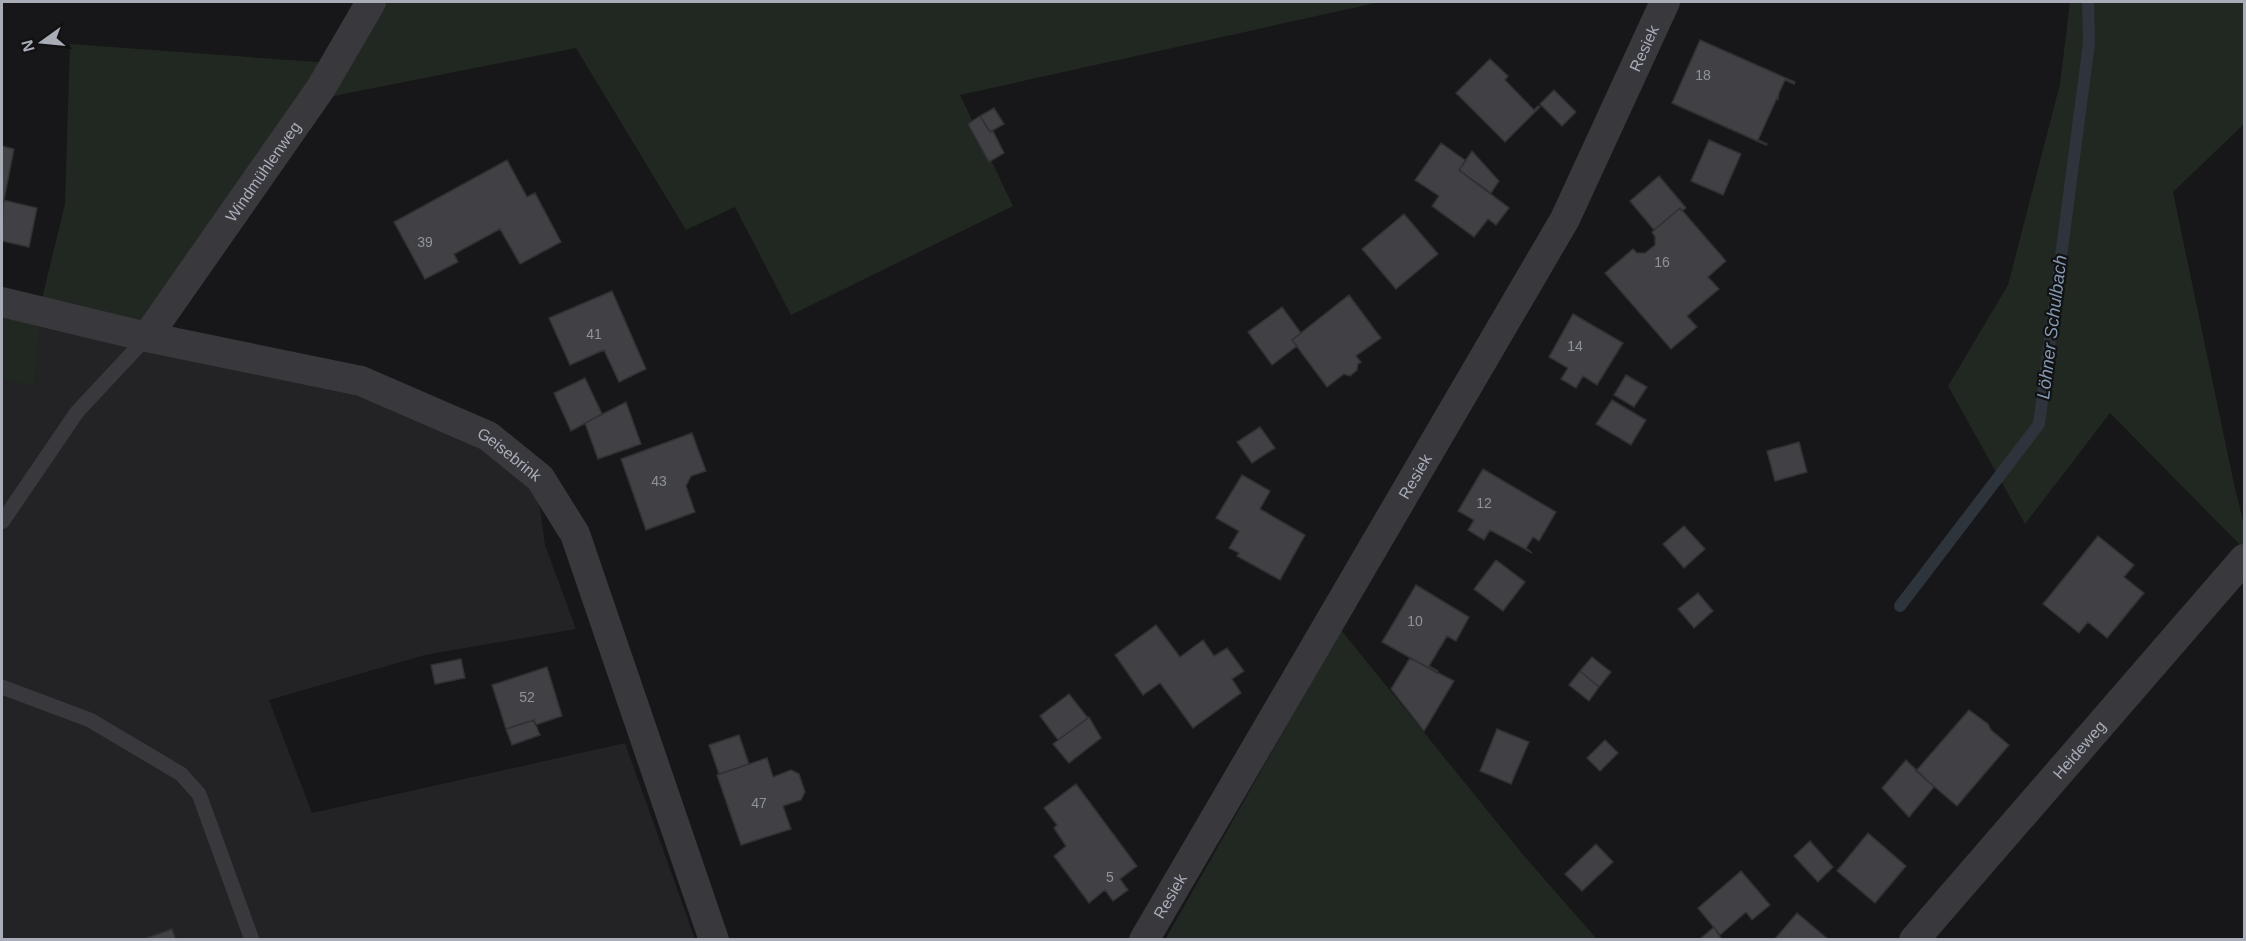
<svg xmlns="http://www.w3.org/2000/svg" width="2246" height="941" viewBox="0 0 2246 941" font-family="Helvetica,sans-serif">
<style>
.built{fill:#232225}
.green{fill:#212822}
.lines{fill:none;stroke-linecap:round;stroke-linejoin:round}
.stream{stroke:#2d343c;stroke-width:12}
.building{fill:#414145;stroke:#313134;stroke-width:1.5}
.lane{stroke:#38383d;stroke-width:15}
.street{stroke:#38383d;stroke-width:30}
.labels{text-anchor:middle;stroke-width:4.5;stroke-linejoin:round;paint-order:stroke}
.number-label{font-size:14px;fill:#8f929b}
.street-label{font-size:16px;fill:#a9adb8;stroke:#121113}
.water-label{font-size:18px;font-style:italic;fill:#8299b1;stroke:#121113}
</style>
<rect width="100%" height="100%" fill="#171618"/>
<path class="built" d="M39 312 356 390 485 441 537 486 545 545 576 629 425 655 269 700 312 813 625 743 695 939H2V380L35 385Z"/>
<path class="green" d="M380 2H1380L960 95 1013 206 791 315 735 207 686 230 576 48 298 103 156 335 40 312 35 386 2 380V304L39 311 65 204 70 44 345 64Z
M2070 2H2244V124L2173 192 2235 489 2244 525V549L2110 413 2025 524 1948 386 2008 285 2060 84Z
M1341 630 1525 857 1597 939 1165 940Z"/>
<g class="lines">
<path class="stream" d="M1900 606 2039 424 2089 43 2088 2"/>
</g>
<path class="building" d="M1700 40 1795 82 1794 84 1785 80 1779 93 1778 99 1777 98 1758 140 1767 144 1766 145 1672 103Z
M1490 59 1508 76 1505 80 1534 110 1538 106 1540 107 1505 142 1456 93Z
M1554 90 1576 112 1562 126 1540 104Z
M994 108 1004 124 990 132 980 116Z
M980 116 990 132 993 131 1004 153 989 162 968 124Z
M1709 140 1741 154 1723 195 1691 181Z
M1441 143 1466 161 1459 170 1509 208 1496 225 1488 219 1474 237 1432 206 1439 196 1415 180Z
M2 146 14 149 2 210Z
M1472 151 1499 181 1491 193 1459 170Z
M507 160 527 197 535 193 561 242 520 264 500 229 454 254 458 262 425 279 394 222Z
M1659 176 1686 208 1682 211 1680 208 1654 230 1630 201Z
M3 200 37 208 29 247 2 241Z
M1680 208 1726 261 1708 277 1719 289 1687 316 1697 327 1671 349 1605 273 1633 249 1637 253H1645L1655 245V237L1652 232Z
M1404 214 1438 254 1396 289 1362 249Z
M612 291 646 369 619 382 604 350 570 365 549 318Z
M1349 295 1381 338 1356 356 1361 362 1358 364 1357 370 1350 376 1344 374 1327 387 1292 340Z
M1282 307 1301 333 1292 340 1297 346 1272 365 1248 332Z
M1573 314 1623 343 1597 385 1583 376 1576 388 1561 379 1568 368 1549 357Z
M1626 375 1647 387 1634 407 1614 395Z
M585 378 602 414 571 431 554 393Z
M1612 400 1646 420 1631 445 1596 424Z
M626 402 641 444 598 459 585 423Z
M1260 427 1275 448 1252 463 1237 442Z
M692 433 706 471 691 476 686 486 695 512 646 530 621 459Z
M1799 442 1807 472 1775 481 1767 451Z
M1483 469 1556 512 1539 541 1533 537 1526 548 1532 553 1490 530 1484 540 1468 530 1474 520 1458 511Z
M1242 475 1270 491 1260 509 1305 535 1280 580 1237 556 1239 553 1229 548 1239 531 1216 518Z
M1684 526 1705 549 1684 568 1663 544Z
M2098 536 2134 565 2124 577 2144 593 2107 638 2088 622 2079 633 2043 604Z
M1496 560 1525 582 1503 611 1474 589Z
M1416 585 1469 617 1456 641 1447 636 1429 666 1438 671 1437 673 1382 642Z
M1698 593 1713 611 1694 628 1678 609Z
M1156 625 1180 657 1203 640 1214 656 1227 648 1244 671 1232 679 1241 693 1193 728 1160 683 1143 695 1115 655Z
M1592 657 1611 672 1599 687 1580 671Z
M1410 658 1454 681 1424 731 1391 689Z
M461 659 465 678 435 684 431 665Z
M547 667 562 716 535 725 534 720 506 729 492 685Z
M1580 671 1599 687 1589 701 1569 685Z
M1069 694 1088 718 1058 740 1040 716Z
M1969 710 1988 724 1991 730 2009 745 1957 806 1916 771Z
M1089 717 1101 738 1069 763 1053 744Z
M534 720 540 735 512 745 506 729Z
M1497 729 1529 742 1511 784 1480 771Z
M739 735 749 764 719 774 709 745Z
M1605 740 1618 753 1600 771 1587 758Z
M767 758 773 777 791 770 799 774 805 792 801 800 783 806 791 829 741 845 717 775Z
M1906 760 1934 787 1909 817 1882 788Z
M1076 784 1137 866 1120 879 1128 890 1113 901 1105 890 1089 903 1054 856 1066 846 1054 828 1057 825 1044 808Z
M1868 833 1906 866 1875 903 1837 871Z
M1810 841 1833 867 1818 882 1794 856Z
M1596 844 1613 862 1582 891 1565 874Z
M1741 871 1770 905 1752 920 1746 912 1720 935 1698 908Z
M1797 913 1829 940H1774Z
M1714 927 1722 940H1699Z
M172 929 176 940H141Z"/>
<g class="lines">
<path class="lane" d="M2 522 77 412 147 337
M2 687 90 720 181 774 199 794 252 940"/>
<g class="street">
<path id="s1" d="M2 302 147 337 361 381 488 436 540 478 575 534 714 940"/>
<path id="s2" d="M147 337 321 88 371 2"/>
<path id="s3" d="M1144 940 1565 219 1665 2"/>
<path id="s4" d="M1914 940 2244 559"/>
</g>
</g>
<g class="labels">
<g class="number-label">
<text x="1703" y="80">18</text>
<text x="425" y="247">39</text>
<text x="1662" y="267">16</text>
<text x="594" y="339">41</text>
<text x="1575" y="351">14</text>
<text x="659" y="486">43</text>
<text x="1484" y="508">12</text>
<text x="1415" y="626">10</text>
<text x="527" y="702">52</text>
<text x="759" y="808">47</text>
<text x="1110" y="882">5</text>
</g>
<g class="street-label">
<text dy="6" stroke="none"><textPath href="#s3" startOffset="1023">Resiek</textPath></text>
<text dy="6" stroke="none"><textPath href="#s2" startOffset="202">Windmühlenweg</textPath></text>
<text dy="6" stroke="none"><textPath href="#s1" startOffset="534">Geisebrink</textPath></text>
<text dy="6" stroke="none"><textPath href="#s3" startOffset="537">Resiek</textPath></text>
<text dy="6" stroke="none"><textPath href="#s4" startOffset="252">Heideweg</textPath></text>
<text dy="6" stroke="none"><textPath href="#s3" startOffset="51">Resiek</textPath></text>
</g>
<g class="water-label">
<text transform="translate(2052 327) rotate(-83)" y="6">Löhner Schulbach</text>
</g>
</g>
<rect width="2246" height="941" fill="none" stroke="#a9adb8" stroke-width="6"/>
<g transform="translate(42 42) rotate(255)" stroke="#121113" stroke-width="4.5" paint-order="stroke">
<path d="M0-4.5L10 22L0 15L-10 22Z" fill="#a9adb8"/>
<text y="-9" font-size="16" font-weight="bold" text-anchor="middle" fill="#a9adb8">N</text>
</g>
</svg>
